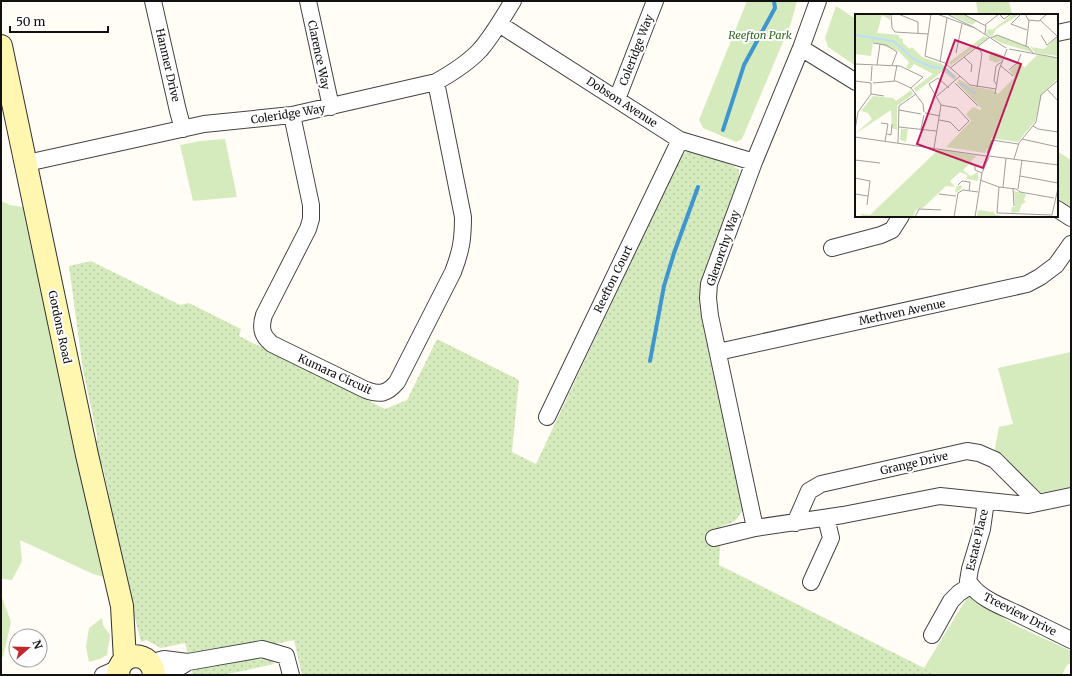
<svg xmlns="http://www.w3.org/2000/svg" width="1072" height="676" viewBox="0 0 1072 676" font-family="Merriweather,serif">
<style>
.grass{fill:url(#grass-dots)}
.park{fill:#d5ebbd}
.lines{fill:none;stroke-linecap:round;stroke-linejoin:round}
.stream{stroke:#3f96cf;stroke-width:4}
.street-casing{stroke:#444;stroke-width:18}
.secondary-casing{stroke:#333;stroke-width:24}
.street{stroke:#fff;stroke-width:16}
.secondary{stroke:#fff6b0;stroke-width:22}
.labels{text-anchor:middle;stroke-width:4;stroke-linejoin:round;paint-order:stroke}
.park-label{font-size:11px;font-style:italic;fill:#2f6b1f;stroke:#fff}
.street-label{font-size:11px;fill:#111;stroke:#fff}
.inset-river{fill:none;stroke:#b9e0f7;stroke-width:2}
.inset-road{fill:none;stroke:#a09f9a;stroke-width:1}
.view{fill:#c2185b;fill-opacity:0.15;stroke:#c2185b;stroke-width:2}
.inset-edge{fill:none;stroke:#111;stroke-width:2}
</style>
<defs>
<pattern id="grass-dots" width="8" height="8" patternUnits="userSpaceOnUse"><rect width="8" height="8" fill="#d5ebbd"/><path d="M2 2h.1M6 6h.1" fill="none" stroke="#b6c8a1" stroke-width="1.8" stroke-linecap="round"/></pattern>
</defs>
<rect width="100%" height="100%" fill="#fffdf5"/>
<path class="grass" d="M687 151C704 151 725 160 739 170V184L702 286 745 507C738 518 735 524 721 526L719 565 938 675H302L294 640 270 645 274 664 223 675H193L185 643 161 648 146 640 141 642 111 524 113 516 103 467 99 466 94 445 97 439V435L83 370 69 266 91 261 180 305 189 303 241 329 239 336 385 409 407 400 437 339 519 380 512 452 536 464 680 158Z"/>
<path class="park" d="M747 1H797L791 23 742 139 736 142 703 128 699 120Z
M976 1H1009L1012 15H978Z
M836 6 856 19V66L828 47 825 38Z
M225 139 237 197 193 201 180 145 200 141Z
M1057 151 1071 160V207L1057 198Z
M1 201 10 205 29 208 111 579 93 574 20 540 22 561 12 580 1 579Z
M1071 352V487L1040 493 1017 471 994 453 999 427 1013 424 998 368Z
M1 595 11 622 3 657 1 656Z
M968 596 1015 625 1071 651V663L1067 665 1062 675H938L924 668Z
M102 618 103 625 110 635 107 655 100 659 89 662 86 647 89 628Z"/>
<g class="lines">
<path class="stream" d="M723 130 744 65 775 8 774 1
M650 361 664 286 674 253 698 187"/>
<defs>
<path id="street" d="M153 1 178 111 183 129
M308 1 331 107
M499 24 680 140 754 162
M1057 33 1071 30
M801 48 856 82
M617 99 655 1
M292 115 311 205V219L308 229 264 315C260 328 262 336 272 344L366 390C380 395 387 394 397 382L453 272C461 251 463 240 463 217L436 82
M27 163 204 124 292 115 436 82C452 73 468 63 480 50 493 35 503 17 513 1
M1057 209 1071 218
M832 248 881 235 892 230 901 216
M718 352 1027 284 1040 277 1056 265 1071 244
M547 417 680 140
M795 523 809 491 821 484 967 451 979 453 995 460 1037 502
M755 528 710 316 708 298 709 284 754 162 801 48 818 1
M714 538 755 528 843 515 940 496 1028 505 1071 496
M811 582 831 538 826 518
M971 585C981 599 1003 607 1018 614 1036 623 1053 631 1071 640
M932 635 951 601 959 593 971 585 968 581 970 569 982 529 986 501
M150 663 164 659 188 662 262 649 286 656 291 675
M103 675 119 668
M167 675 188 662"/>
<path id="secondary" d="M1 46 87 455 122 606 125 660
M118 675C119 650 152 650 154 675"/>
</defs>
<use href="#street" class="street-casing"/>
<use href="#secondary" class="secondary-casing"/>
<use href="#street" class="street"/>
<use href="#secondary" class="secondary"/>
</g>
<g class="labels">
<g class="park-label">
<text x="760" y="39">Reefton Park</text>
</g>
<g class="street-label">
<text transform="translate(636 50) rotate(-69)" y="4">Coleridge Way</text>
<text transform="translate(319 55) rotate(78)" y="4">Clarence Way</text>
<text transform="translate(168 65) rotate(77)" y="4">Hanmer Drive</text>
<text transform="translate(622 102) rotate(33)" y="4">Dobson Avenue</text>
<text transform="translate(288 114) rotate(-9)" y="4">Coleridge Way</text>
<text transform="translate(723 248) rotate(-71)" y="4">Glenorchy Way</text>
<text transform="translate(613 279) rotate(-64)" y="4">Reefton Court</text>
<text transform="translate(902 312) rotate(-12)" y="4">Methven Avenue</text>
<text transform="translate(60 327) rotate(78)" y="4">Gordons Road</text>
<text transform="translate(335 374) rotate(25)" y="4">Kumara Circuit</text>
<text transform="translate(914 463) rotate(-13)" y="4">Grange Drive</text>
<text transform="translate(977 540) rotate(-77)" y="4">Estate Place</text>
<text transform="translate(1020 614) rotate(27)" y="4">Treeview Drive</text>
</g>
</g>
<g transform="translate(855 14)">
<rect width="203" height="203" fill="#fffdf5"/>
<path d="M95 0H106L122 7 117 11ZM158 0H165L141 15 137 23 131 20 133 15 136 16 132 12 137 16ZM141 21 173 33 176 38 146 29 138 24ZM182 41 203 44V64L187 80 180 107 163 128 136 124V136L132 135 130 139 91 133 116 107 111 100 118 93 125 96 127 95 102 69 104 65 115 72 138 76 143 80Z" fill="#d5ebbd"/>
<path d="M0 0H35V6L27 1 22 19 44 21V24L48 25V29L55 35 57 33 67 43 87 50 102 63 99 66 88 57 61 78 59 74 78 60 59 50 55 55 51 54 54 48 43 37 18 28 16 42 0 40ZM129 22 133 24 96 51 93 49ZM203 22V42L180 39 175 33 189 35ZM135 37 148 41 147 46 142 49 134 46ZM164 48 170 54 160 64 155 57ZM56 76 58 80 42 92V116L37 114 36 96 0 120 17 105 13 99 6 97 18 82 38 84 41 87ZM46 115H53L51 128 45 126ZM84 135 122 142 116 147 119 150 118 152 114 150 108 156 116 162 123 158V167L112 165V161L105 158 95 167 100 173 107 171 106 175 100 179 101 173 91 172 69 193 61 196 58 203H8L5 200 15 201ZM159 177 171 180 169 186 171 188 167 190 164 198 156 199 157 193H160ZM123 196 139 198V200L150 203H122Z" fill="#d5ebbd"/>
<path class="inset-river" d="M0 21 38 27 60 46 77 53 91 55 100 64M105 69 121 80"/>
<path class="inset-road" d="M36 0 37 14 40 18 73 20M43 0 63 8V19M76 0 70 42 90 49 115 71 141 75M82 0 120 14M92 0 120 14 151 34M108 0 131 12 130 20M144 0 149 5 156 0M166 0 156 10 172 16M170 0 174 7 171 32M173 6 184 7 192 0M185 6 202 22M130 11 144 0M186 21 192 31 203 22M136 24 142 21 173 33 178 39M18 29 31 31 42 38 37 51M154 35 203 44M101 39 107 10M109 43 117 51 116 58M85 48 92 4M0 50 45 52 68 63 56 74M22 51 25 30M146 52 158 62M95 54 135 23M154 56 163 48 166 40M0 67 16 69M16 67 17 52M39 67 42 51M18 69 41 67 56 74 68 90 69 98M100 69 123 92M142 71 139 67 141 52 148 47M122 73 127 40 123 32M192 75 203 87M16 80 29 82M140 80 144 56 152 35M82 82 105 62M44 96 66 100M70 99 85 102M84 106 95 108 104 117 114 107 102 94 86 91M26 109 33 110 30 127M178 112 183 115 203 118M44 113 81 117M66 115 69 101M0 116 3 98 16 80V69M32 120 36 121 37 110M0 123 131 142M167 125 203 133M43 129 44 92 61 80M79 134 86 91 74 70 83 64 94 74M132 139 137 126 163 130M134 142 203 151M159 145 164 129 181 108 186 81 203 66M0 146 25 149M120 151V156L127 159M165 162 203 169M0 164 15 167 12 191M125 166 144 173 161 175 165 178 199 184M103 171 107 167 115 168 114 177M144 173 142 199 197 201M148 173 151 144M158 174 159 192M163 175 167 146M0 180 13 182M84 180 101 182M197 201 203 174M60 203 64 195 86 196M99 203 103 179 108 176 123 178M120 203 127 159 134 143"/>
<path class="view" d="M100 26 166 50 128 154 62 130Z"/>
<rect width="203" height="203" class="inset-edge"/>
</g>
<rect width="1072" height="676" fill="none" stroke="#111111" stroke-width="4"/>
<g transform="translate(28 648) rotate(70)"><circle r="19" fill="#ffffff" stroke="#a0a0a0"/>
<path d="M0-3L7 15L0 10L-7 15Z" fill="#c4262e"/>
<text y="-6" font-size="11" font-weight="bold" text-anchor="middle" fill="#111111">N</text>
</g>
<path d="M10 26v6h98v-6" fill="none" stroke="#111111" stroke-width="2"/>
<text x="16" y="26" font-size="12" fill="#111111" stroke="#ffffff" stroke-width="3" paint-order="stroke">50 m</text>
</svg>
